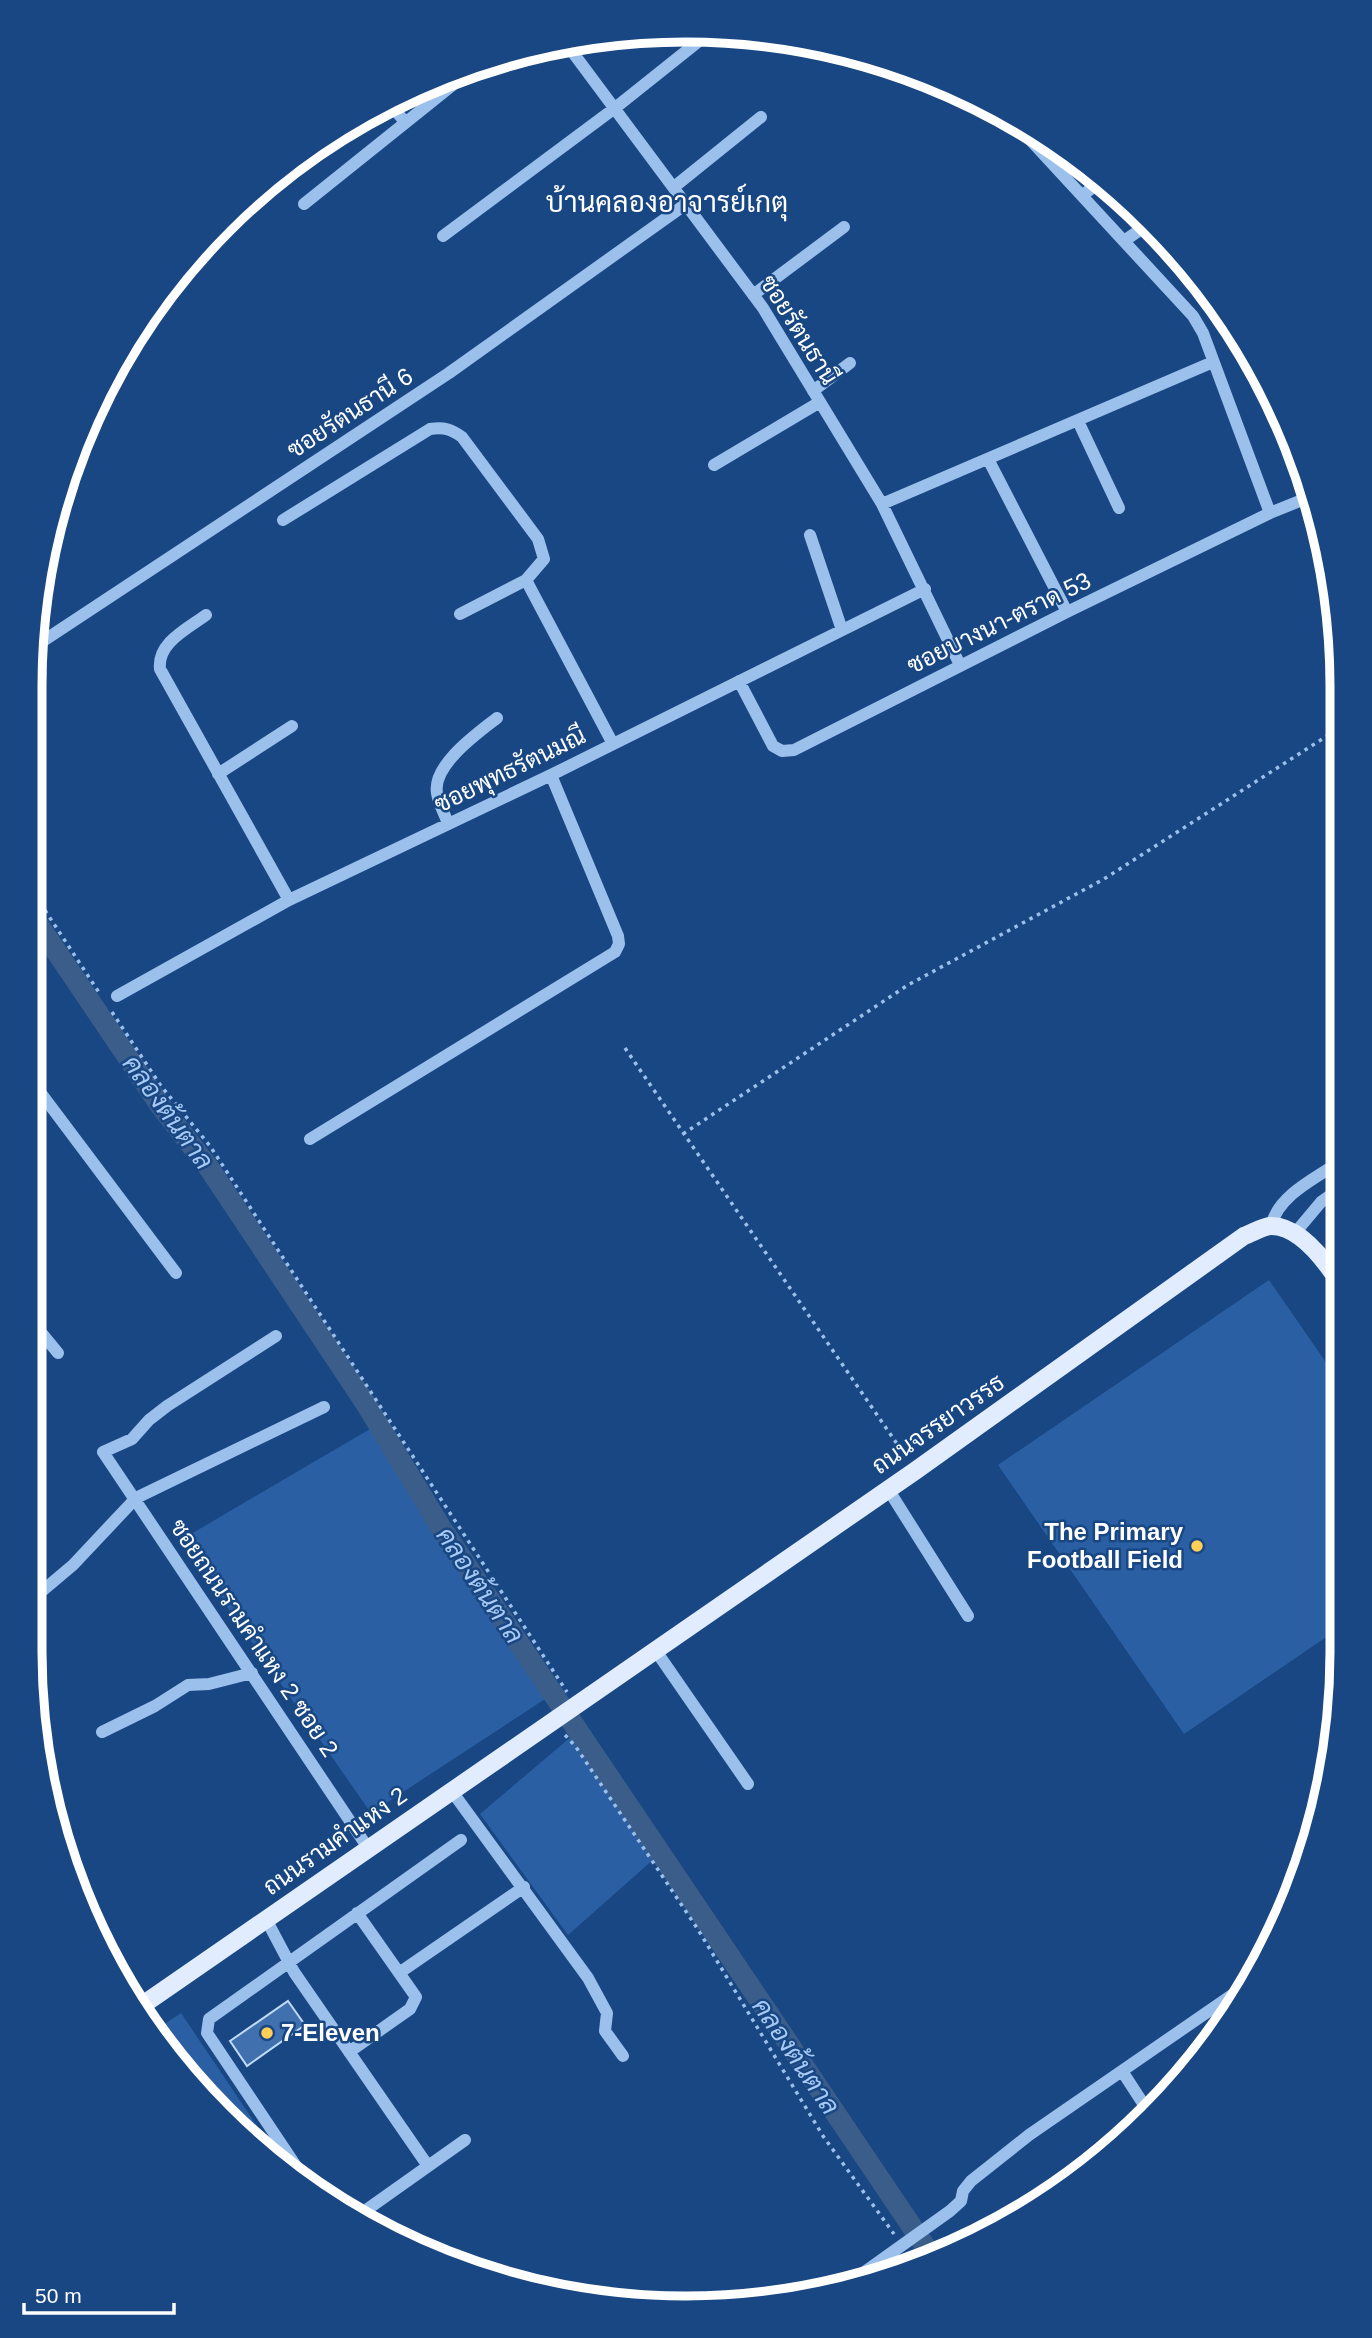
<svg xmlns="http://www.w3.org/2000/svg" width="1372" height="2338" viewBox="0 0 1372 2338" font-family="Arial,Sarabun,sans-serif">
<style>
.green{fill:#2a60a3}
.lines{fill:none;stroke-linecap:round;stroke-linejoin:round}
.canal{stroke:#3a5d8a;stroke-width:21}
.building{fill:#4070ad;stroke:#c1daf9;stroke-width:2}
.path{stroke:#9cc0ec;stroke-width:3.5;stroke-dasharray:3.5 5;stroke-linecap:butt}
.minor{stroke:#9cc0ec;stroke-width:12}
.major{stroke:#e1edff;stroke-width:18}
.poi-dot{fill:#ffce57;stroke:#184783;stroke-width:2.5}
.labels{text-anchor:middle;stroke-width:5;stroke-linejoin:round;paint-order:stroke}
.street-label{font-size:24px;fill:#fff;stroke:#184783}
.poi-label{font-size:24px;font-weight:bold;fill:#fff;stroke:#184783;text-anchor:end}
.water-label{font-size:26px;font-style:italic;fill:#a7caf4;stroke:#184783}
.quarter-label{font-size:28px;fill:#fff;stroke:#184783}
.rim{fill:none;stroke:#fff;stroke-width:9}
</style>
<rect width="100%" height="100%" fill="#184783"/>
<path class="green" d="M1269 1280 1341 1384V1627L1184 1734 998 1465Z
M370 1429 545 1699 371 1813 200 1568 191 1534Z
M572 1736 655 1858 568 1935 480 1814Z
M181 2013 290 2175 165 2051 154 2031Z"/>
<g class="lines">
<path class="canal" d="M31 914 160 1105 209 1168 366 1404 440 1526 931 2255"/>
</g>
<path class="building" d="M288 2001 305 2025 247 2066 230 2041Z"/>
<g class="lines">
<path class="path" d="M31 889 100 994
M112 1012 161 1086 210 1146 567 1692
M625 1048 906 1457
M683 1134 908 985 1104 879 1341 727
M565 1735 576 1747 697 1928 823 2136 894 2234"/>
<path class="minor" d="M565 42 763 308 882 504 960 665
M390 104 405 122
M1011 119 1193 316 1203 333 1270 513
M674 187 761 117
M1082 196 1099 182
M304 204 475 67
M443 236 615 108 709 33
M1124 241 1147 225
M753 295 844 227
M813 391 850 363
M1078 421 1119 508
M988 459 1067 612
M714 465 820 402
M882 504 1213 362
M283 520 430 429C444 427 451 429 462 437L538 539 544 559 526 580 460 614
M810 535 842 630
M526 580 613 744
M206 615C187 629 157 643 160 669L289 900
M31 649 449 373 686 204
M739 681 773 746 782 751 794 750 1067 612 1270 513 1312 496
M218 774 292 726
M448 824C445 814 438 803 437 793 432 765 478 733 497 718
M117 996 289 900 551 775 925 589
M31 1080 176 1273
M310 1139 615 952 619 944 618 936 551 775
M1271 1226C1278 1195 1316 1178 1341 1161
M1295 1233 1321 1202 1341 1188
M30 1319 58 1353
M276 1336 167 1406 149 1420 132 1439 103 1452 368 1848
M888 1489 968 1616
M30 1596 35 1597 73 1565 136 1498 324 1407
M656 1651 748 1784
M102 1732 155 1706 188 1685 209 1684 252 1673
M451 1790 588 1978 607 2013 605 2031 623 2056
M266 1919 294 1972 428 2166
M399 1973 524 1887
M349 2052 410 2009 416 1997 357 1913
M1122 2071 1146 2108
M308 2184 207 2033 209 2019 461 1840
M362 2213 465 2140
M852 2281 950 2211 961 2201 963 2191 971 2181 1029 2135 1248 1984"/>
<path class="major" d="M141 2006 915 1471 1244 1236C1252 1233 1262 1227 1270 1226 1300 1225 1327 1263 1341 1285"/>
</g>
<g class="poi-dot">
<circle cx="1197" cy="1546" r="7"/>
<circle cx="267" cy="2033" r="7"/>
</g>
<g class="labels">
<g class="street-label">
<text transform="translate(799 330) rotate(58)" y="8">ซอยรัตนธานี</text>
<text transform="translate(350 413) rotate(-33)" y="8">ซอยรัตนธานี 6</text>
<text transform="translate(999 623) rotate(-26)" y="8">ซอยบางนา-ตราด 53</text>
<text transform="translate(510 770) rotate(-26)" y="8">ซอยพุทธรัตนมณี</text>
<text transform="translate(938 1424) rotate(-35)" y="8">ถนนจรรยาวรรธ</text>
<text transform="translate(254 1638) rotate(56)" y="8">ซอยถนนรามคำแหง 2 ซอย 2</text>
<text transform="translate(335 1841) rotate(-35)" y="8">ถนนรามคำแหง 2</text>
</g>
<g class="poi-label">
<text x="1183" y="1540">The Primary<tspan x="1183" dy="28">Football Field</tspan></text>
<text x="281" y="2041" text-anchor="start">7-Eleven</text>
</g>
<g class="water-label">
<text transform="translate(168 1112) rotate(54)" y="9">คลองต้นตาล</text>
<text transform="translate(480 1585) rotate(56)" y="9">คลองต้นตาล</text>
<text transform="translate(796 2056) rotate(56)" y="9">คลองต้นตาล</text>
</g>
<g class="quarter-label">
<text x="667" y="212">บ้านคลองอาจารย์เกตุ</text>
</g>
</g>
<path d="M0 0H1372V2338H0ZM686 42H686A644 644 0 0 1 1330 686V1652A644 644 0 0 1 686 2296H686A644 644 0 0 1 42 1652V686A644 644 0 0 1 686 42Z" fill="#184783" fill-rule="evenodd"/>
<path class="rim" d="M686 42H686A644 644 0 0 1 1330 686V1652A644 644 0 0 1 686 2296H686A644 644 0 0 1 42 1652V686A644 644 0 0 1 686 42Z"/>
<path d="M24 2303v10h150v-10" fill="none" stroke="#ffffff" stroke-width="3.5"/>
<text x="35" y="2303" font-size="21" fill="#ffffff" stroke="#184783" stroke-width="5" paint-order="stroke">50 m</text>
</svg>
